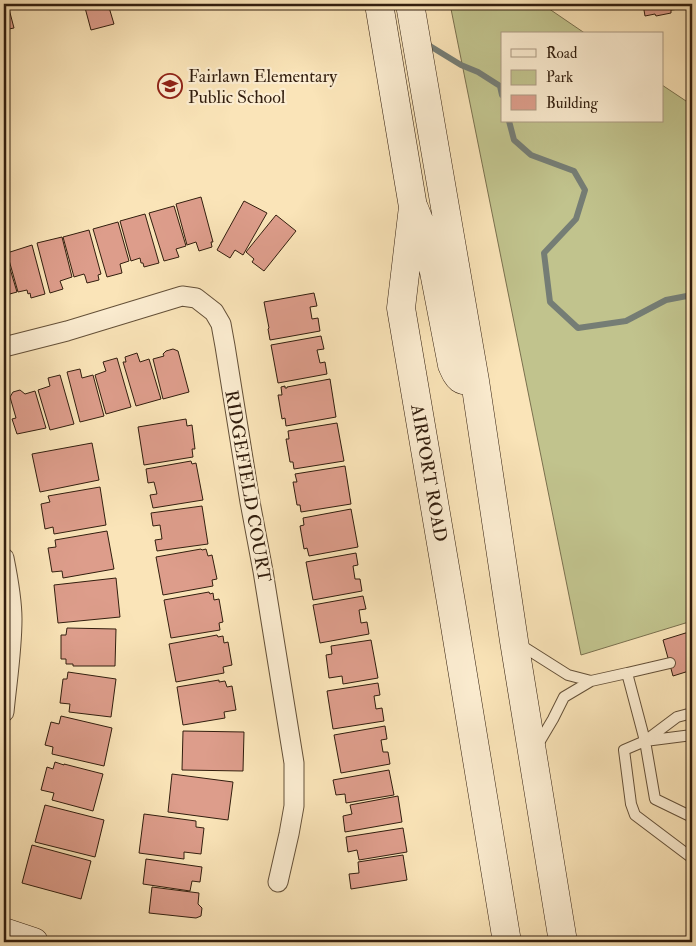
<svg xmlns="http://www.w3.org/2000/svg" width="696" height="946" viewBox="0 0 696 946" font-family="'IM FELL Double Pica',serif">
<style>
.green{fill:#c1c38d;stroke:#7a704e}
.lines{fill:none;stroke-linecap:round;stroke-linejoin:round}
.stream{stroke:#757d75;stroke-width:6}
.building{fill:#dd9d8b;stroke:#321e0e}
.lane-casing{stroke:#645038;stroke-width:12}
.street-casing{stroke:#645038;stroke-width:21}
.secondary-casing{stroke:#321e0e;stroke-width:29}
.lane{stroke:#fcedd1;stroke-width:10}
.street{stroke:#fcedd1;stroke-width:19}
.secondary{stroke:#fcedd1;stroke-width:28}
.labels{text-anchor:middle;stroke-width:4.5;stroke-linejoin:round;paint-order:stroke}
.poi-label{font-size:18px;fill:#321e0e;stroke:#fcedd1;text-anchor:start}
.street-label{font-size:18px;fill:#321e0e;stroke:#fcedd1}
</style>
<rect width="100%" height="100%" fill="#fae4b8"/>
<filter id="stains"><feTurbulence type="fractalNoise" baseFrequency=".004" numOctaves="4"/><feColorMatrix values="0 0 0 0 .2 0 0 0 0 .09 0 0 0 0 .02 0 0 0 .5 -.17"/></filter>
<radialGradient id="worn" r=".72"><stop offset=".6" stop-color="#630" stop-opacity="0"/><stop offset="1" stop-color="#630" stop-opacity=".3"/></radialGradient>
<path class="green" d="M450 4H542L586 34H502V121H662V85L692 105V621L581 655Z"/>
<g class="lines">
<path class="stream" d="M425 43 461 65 478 72 500 86 502 95
M509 121 514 140 531 155 574 171 585 190 576 219 544 253 550 302 578 328 626 321 666 300 692 295"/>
</g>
<path class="building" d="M4 4H15V7L9 9 14 28 4 30Z
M84 4H108L114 24 91 30Z
M643 4H679L680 9 671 10V13L656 16 655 14 645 16Z
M201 197 213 242H211L212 247 199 251 196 242 187 245 176 204Z
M244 201 267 213 243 255 235 250 230 258 217 250Z
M174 206 186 246 176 249 179 257 164 261 149 213Z
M145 214 159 263 144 267 143 263H141L140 258 131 261 120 221Z
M276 215 296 231 264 271 252 262 254 259 246 252Z
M118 222 129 261 120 264 122 273 107 277 93 229Z
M89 230 101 274 98 275 99 280 87 283 85 276 84 274 74 277 63 237Z
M62 237 72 277 60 281 63 289 50 293 37 243Z
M32 245 45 294 31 298 30 293 28 294 27 290 18 292 7 253Z
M4 252H5L17 292 6 295 9 304 4 305Z
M314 293 317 306 310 307 312 319 318 318 320 331 270 340 268 329 269 328 264 302Z
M321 336 324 349 317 350 320 363 325 362 327 374 278 383 271 345Z
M173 349 178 351 189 392 163 399 153 359 164 356 163 354 166 351Z
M137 353 140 362 149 359 161 399 136 406 123 362H126L125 357Z
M117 358 131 407 106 414 95 375 106 371 103 362Z
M80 369 82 378 93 375 104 416 80 422 67 372Z
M60 375 74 424 50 430 38 390 50 386 48 378Z
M330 379 336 417 286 426 285 418 282 419 278 395H282L281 387 285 386V388H287V387Z
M20 390 25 394 35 391 46 428 17 434 12 419 16 418 10 397 13 392Z
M186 419 187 426 192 425 195 449H192L193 457 144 465 138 427Z
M337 423 344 461 294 469 293 462H290L286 439H289L288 431Z
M92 443 99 480 40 492 32 454Z
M191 461 192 464 196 463 203 500 153 508 150 495 157 494 154 482 148 483 146 469Z
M345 466 351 504 301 512 300 505H297L293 482H297L295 474Z
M100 487 106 525 54 534 53 527 45 529 41 504 50 502 48 496Z
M202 506 208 544 157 551 155 540 162 539 160 525 153 526 151 513Z
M351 509 358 547 309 556 307 548 304 549 300 526 304 525 303 518Z
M107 531 114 569 63 578 62 571 52 572 48 548 56 547 55 540Z
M201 549 202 550 206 549 208 556 212 555 217 579 212 580 213 586 163 595 156 557Z
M356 553 358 565 353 566 355 579H360L362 591 313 600 306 562Z
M116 578 120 617 58 623 54 585Z
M209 592 210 594 213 593 214 600 219 599 223 622 219 623 220 630 171 638 164 600Z
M363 596 366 609 359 610 361 623 367 622 369 634 320 643 313 605Z
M67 628 116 629 115 666H73V664H66V659H61V635H66Z
M692 631V670L673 676 663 640Z
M217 635 218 637 223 636 224 643 228 642 232 665 223 667 224 673 176 682 169 644Z
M371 640 378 678 343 684 342 676 329 678 326 655 332 654 331 646Z
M68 672 116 679 111 717 69 712 70 704 60 703 63 679H67Z
M219 680V682L225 681 227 687 232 686 236 710 224 712 225 718 183 725 177 687Z
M378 683 380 695 374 696 376 709 382 708 384 721 333 729 327 691Z
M61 716 112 728 104 766 52 754 53 747 45 745 51 722 59 724Z
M385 726 387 739 381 740 383 752H388L390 764 341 773 334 735Z
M183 731 244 732 243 771 182 770Z
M690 759H692V789Z
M55 762 64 765V764L103 774 93 811 52 800 54 793 41 790 47 767 53 769Z
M389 770 394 795 346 803 345 794 336 795 333 780Z
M172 774 233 782 228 820 168 812Z
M398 796 402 822 345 832 343 816 352 814 350 805Z
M45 805 104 820 95 857 35 842Z
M144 814 196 821V827L204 828 201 854 184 852V859L139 853Z
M403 828 407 852 359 860 357 850 348 852 346 837Z
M32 845 91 861 81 899 22 883Z
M403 855 407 880 351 889 349 874 359 873 358 862Z
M146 859 202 867 200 882 192 881 190 891 143 884Z
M152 887 199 893 198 904 202 908 201 916 196 918 149 913Z"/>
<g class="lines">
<defs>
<path id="lane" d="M519 644 568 675 591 681
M627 673 670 663
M692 713 677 717 645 741 624 750 631 804 635 815 692 858
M645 741 655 799 692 817
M537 746 553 719 564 697 591 681 627 673 645 741 692 735"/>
<path id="street" d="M4 347 67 331 182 296 196 298 214 312 221 324 225 346 250 502 263 571 294 763V806L289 834 278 882
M4 558C8 578 12 599 12 619 12 650 7 681 4 712"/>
<path id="secondary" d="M379 4 413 207 401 308 452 608 507 942
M410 4 475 381 514 641 563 942
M414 208 429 246 452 365C458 378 459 382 475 381
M4 932 34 942"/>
</defs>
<use href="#lane" class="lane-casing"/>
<use href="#street" class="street-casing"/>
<use href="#secondary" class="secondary-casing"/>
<use href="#lane" class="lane"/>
<use href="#street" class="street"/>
<use href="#secondary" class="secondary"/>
</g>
<defs>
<symbol id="school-ring" viewBox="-11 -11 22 22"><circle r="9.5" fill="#fcedd1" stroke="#8f2418" stroke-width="1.5"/><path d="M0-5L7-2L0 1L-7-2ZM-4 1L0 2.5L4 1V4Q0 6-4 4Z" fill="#8f2418"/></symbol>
</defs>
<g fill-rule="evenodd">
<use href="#school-ring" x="156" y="72" width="28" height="28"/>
</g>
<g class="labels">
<g class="poi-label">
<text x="188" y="82">Fairlawn Elementary<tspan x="188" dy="21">Public School</tspan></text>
</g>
<g class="street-label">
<text transform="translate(429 473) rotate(80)" y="6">AIRPORT ROAD</text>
<text transform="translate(248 486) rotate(80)" y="6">RIDGEFIELD COURT</text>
</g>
</g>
<rect width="696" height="946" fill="none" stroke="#fae4b8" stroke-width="20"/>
<rect x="5" y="5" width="686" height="936" fill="none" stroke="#321e0e" stroke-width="2.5"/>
<rect x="10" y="10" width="676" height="926" fill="none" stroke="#321e0e"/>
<rect x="501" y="32" width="162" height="90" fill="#fcedd1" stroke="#ab9a83"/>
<rect x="511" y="49" width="25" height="8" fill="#fcedd1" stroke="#ab9a83"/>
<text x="546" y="58" font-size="15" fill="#321e0e">Road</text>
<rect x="511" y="70" width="25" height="15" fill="#c1c38d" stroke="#ab9a83"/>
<text x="546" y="82" font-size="15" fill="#321e0e">Park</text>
<rect x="511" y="95" width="25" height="15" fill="#dd9d8b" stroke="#ab9a83"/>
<text x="546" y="108" font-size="15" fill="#321e0e">Building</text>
<rect width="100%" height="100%" filter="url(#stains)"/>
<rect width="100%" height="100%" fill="url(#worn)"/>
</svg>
